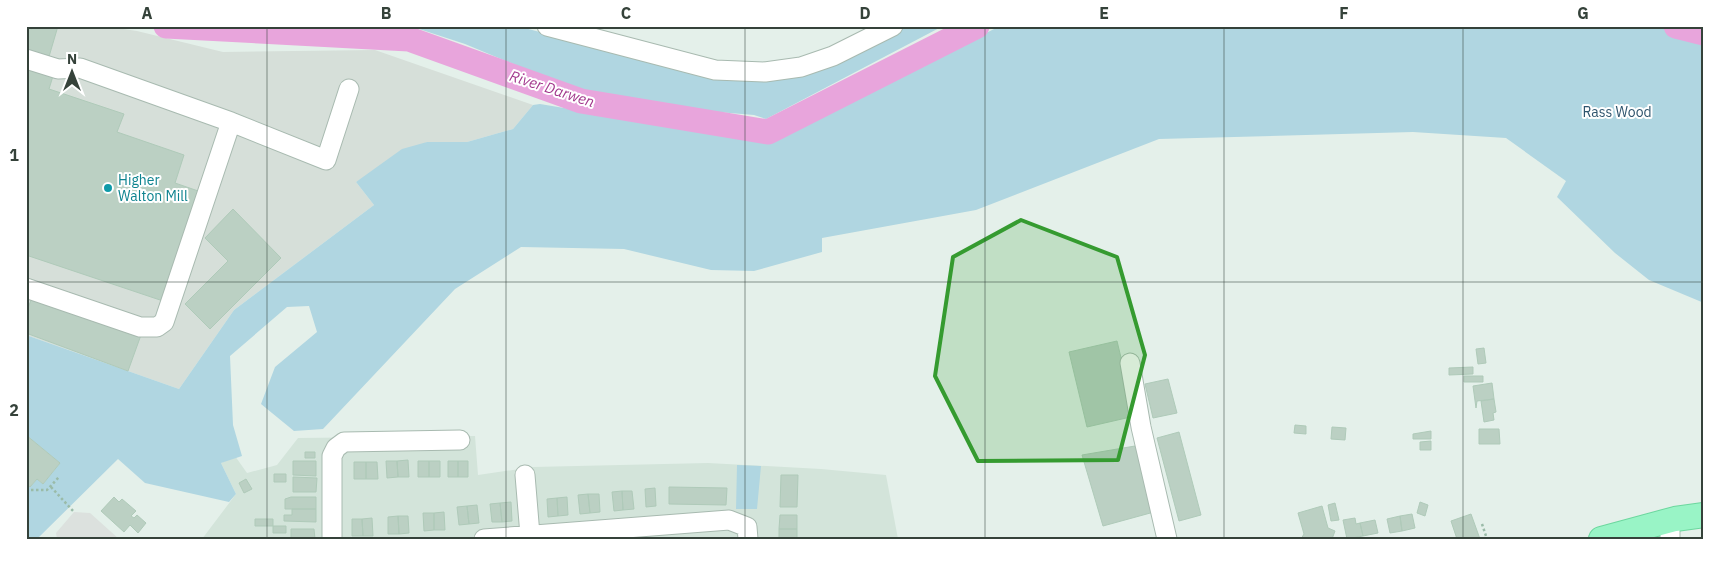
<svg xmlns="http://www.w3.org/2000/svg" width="1730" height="565" viewBox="0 0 1730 565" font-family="'IBM Plex Sans',sans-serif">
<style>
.residential{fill:#d3e4da}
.industrial{fill:#d6dfd9}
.green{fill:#b0d6e1}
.parking{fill:#dce1de}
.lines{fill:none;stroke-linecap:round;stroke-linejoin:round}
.river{stroke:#e8a5dc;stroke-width:25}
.building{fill:#bbd0c3;stroke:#afcab9}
.minor-casing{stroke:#a8bab0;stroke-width:21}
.major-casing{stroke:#6cd79e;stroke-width:26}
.path{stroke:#9abba8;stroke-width:2.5;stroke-dasharray:2.5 2.5;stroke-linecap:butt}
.minor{stroke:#fff;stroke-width:19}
.major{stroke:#99f4c6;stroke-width:24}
.marked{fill:#359b30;fill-opacity:0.2;stroke:#359b30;stroke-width:4;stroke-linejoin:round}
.grid{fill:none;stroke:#35423a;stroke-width:1;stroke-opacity:0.55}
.culture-dot{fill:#0f9aa8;stroke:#fff;stroke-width:2}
.labels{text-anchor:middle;stroke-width:4;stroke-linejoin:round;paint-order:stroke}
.park-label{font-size:14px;fill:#2e546d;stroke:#fff}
.culture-label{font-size:14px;fill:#0d838f;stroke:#fff;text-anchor:start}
.water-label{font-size:15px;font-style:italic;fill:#a2398d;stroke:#fff}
.neatline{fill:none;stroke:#35423a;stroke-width:2}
.grid-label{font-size:16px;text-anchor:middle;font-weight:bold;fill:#35423a}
</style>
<rect width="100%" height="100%" fill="#e4f0ea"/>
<path class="residential" d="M475 436 478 475 533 467 708 463 821 469 886 475 898 539H665V537L641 539H202L236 494 221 463 235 456 247 473 277 465 298 438Z"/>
<path class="industrial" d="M26 26H104L137 31 223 52 375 50 533 105 513 129 467 142H427L356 182 374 205 234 310 179 389 26 335Z"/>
<path class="green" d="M410 26H517L718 79 780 80 809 75 907 26H943L766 119 754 115 682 109 583 93 465 44Z
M1000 26H1659L1704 38V303L1649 280 1615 253 1557 197 1566 181 1506 138 1413 132 1159 139 976 210 822 238V252L754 271 711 270 624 249 521 247 455 289 323 429 294 431 261 404 275 367 317 332 309 306 287 307 230 356 233 425 242 456 221 463 236 494 229 502 145 483 118 459 37 539H26V484L30 487 37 479 43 484 60 463 26 435V335L179 389 234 310 374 205 356 182 402 149 427 142H467L513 129 533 105 540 104 770 142Z
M737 465 761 466 757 509H736Z"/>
<path class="parking" d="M74 512 90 513 119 539H57L56 533Z"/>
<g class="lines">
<path class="river" d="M166 26 409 39 581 101 768 132 977 26
M1676 26 1704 33"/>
</g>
<path class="building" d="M33 26H58L48 60 26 52V27L32 29Z
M26 67 53 76 49 89 124 114 117 132 184 155 175 183 204 193 166 302 26 255Z
M233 209 281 258 210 329 185 304 228 261 205 238Z
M33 295 141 335 128 371 26 333V313Z
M1117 341 1135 416 1087 427 1069 352Z
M1484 348 1486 363 1478 364 1476 349Z
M1473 367V374L1449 375V368Z
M1464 376H1483V382H1464Z
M1168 379 1177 413 1153 418 1145 384Z
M1492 383 1494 399 1477 401 1476 408 1473 386Z
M1494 399 1496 412 1493 413 1494 420 1484 422 1481 401Z
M1295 425 1306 426V434L1294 433Z
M1332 427 1346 428 1345 440 1331 439Z
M1479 429H1499L1500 444H1479Z
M1431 431V439H1413V434Z
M1179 432 1201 515 1179 521 1157 438Z
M26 435 60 463 43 484 37 479 30 487 26 484Z
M1431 441V450H1420V442Z
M1135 446 1154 512 1103 526 1082 455Z
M305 452H315V458H305Z
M408 460 409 477H398L397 461Z
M293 461H316V476L293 475Z
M386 461H397L398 477 387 478Z
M418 461H429V477H418Z
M429 461H440V477H429Z
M448 461H458V477H448Z
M458 461H468V477H458Z
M354 462H366V479H354Z
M366 462H377L378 479H366Z
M274 474H286V482H274Z
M781 475H798L797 507H780Z
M293 477 317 478 316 492H293Z
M246 479 252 489 244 493 239 483Z
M669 487 727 488 726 505 669 504Z
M655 488 656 506 646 507 645 489Z
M622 491 623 510 614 511 612 492Z
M622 491H632L634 509 623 510Z
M588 494 590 513 580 514 578 495Z
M588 494H599L600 512 590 513Z
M114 497 119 502 122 499 136 511 131 516 134 518 137 515 146 523 138 533 130 525 124 532 101 511Z
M291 497H316V509H285V499Z
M567 497 568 515 558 516 557 498Z
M557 498 558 516 548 517 547 499Z
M511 502 512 521 502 522 500 503Z
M1420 502 1428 505 1425 516 1417 513Z
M500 503 502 522H492L490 504Z
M1335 503 1339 520 1331 521 1328 505Z
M477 505 479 523 469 524 467 506Z
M467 506 469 524 459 525 457 507Z
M1322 506 1328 528 1335 531 1332 539H1301L1304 534 1298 513Z
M292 509H316V522L284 521V515H292Z
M444 512 445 530H434V513Z
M423 513H434V530L424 531Z
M1412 514 1415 528 1402 531 1400 516Z
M1471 514 1480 539H1457L1451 521Z
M780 515H797V529H779Z
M398 516H408L409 533 399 534Z
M398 516 399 534H388V517Z
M1400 516 1402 531 1390 533 1387 519Z
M372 518 373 536H363L362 519Z
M1355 518 1356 524 1360 523 1363 536 1347 539 1343 520Z
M255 519H273V526H255Z
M352 519H362L363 536H352Z
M1375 520 1378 533 1363 536 1360 523Z
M273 526H286V533H273Z
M291 529H314L315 539H291Z
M779 529H797V539H779Z"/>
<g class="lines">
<defs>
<path id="minor" d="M547 26 715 70 765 72 801 67 833 56 893 26
M26 59 58 69 80 68 231 122 164 322 157 327H140L26 288
M231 122 326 160 349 89
M1130 363 1141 427 1167 539
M525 475 530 535
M332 539V456L336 448 344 442 460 440
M484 539 729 520 747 527 748 539
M1670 539V520"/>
<path id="major" d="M1601 539 1675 519 1704 515"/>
</defs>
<use href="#minor" class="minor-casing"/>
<use href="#major" class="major-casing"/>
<path class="path" d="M51 487 74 512
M26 490H47L59 477
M1482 524 1487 539"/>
<use href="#minor" class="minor"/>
<use href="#major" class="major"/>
</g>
<path class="marked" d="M1021 220 1117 257 1145 355 1118 460 978 461 935 376 953 257Z"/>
<path class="grid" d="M267 26V539M506 26V539M745 26V539M985 26V539M1224 26V539M1463 26V539M26 282H1704"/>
<circle class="culture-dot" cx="108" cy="188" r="5"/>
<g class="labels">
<g class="park-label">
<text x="1617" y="117">Rass Wood</text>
</g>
<g class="culture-label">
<text x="118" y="185">Higher<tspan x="118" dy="16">Walton Mill</tspan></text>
</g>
<g class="water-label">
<text transform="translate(552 89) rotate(18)" y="5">River Darwen</text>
</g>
</g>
<rect width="1730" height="565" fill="none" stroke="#ffffff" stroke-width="55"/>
<g transform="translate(72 72)" stroke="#ffffff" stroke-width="4" paint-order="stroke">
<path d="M0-4L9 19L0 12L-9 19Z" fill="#35423a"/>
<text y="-8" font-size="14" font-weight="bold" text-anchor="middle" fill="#35423a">N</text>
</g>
<rect x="28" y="28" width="1674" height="510" class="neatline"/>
<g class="grid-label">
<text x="147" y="19">A</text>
<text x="386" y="19">B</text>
<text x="626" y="19">C</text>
<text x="865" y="19">D</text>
<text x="1104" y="19">E</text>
<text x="1344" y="19">F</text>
<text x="1583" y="19">G</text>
<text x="14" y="161">1</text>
<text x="14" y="416">2</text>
</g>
</svg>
